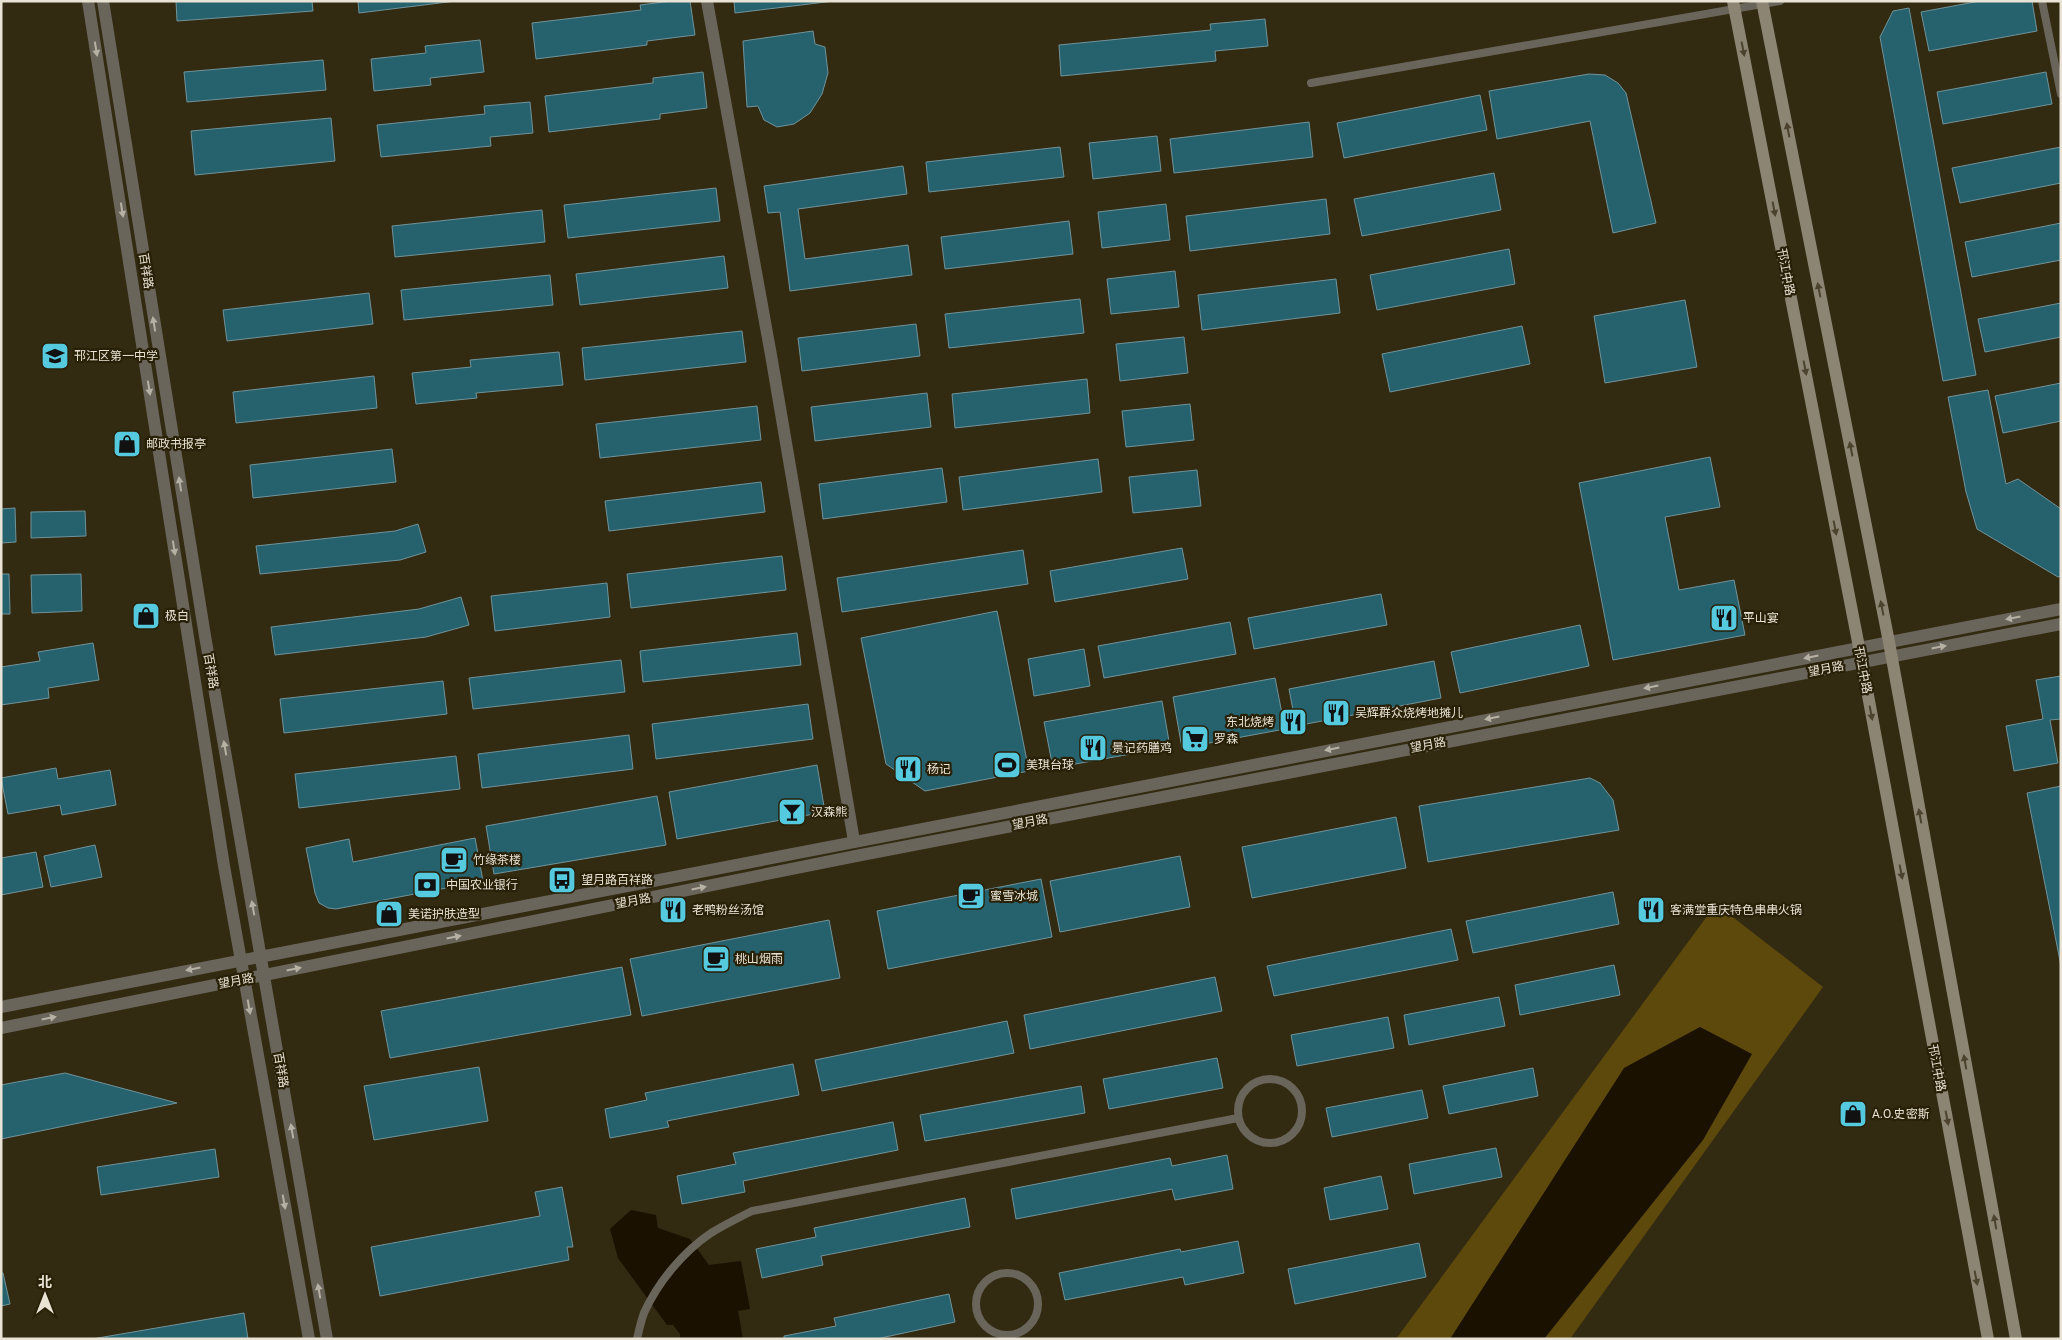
<svg xmlns="http://www.w3.org/2000/svg" width="2062" height="1340" viewBox="0 0 2062 1340" font-family="Roboto,'Noto Sans SC',sans-serif">
<style>
.green{fill:#5d490c}
.water{fill:#1a1100}
.building{fill:#26626d;stroke:#70939a}
.lines{fill:none;stroke-linecap:round;stroke-linejoin:round}
.service{stroke:#69655a;stroke-width:8}
.minor{stroke:#69655a;stroke-width:12}
.tertiary{stroke:#69655a;stroke-width:12}
.secondary{stroke:#8c8574;stroke-width:12}
.oneway{fill:#b6b1a4}
.oneway2{fill:#4c432e}
.labels{text-anchor:middle;stroke-width:4.5;stroke-linejoin:round;paint-order:stroke}
.street-label{font-size:12px;fill:#e9e3d5;stroke:#292008}
.poi-label{font-size:12px;fill:#e9e3d5;stroke:#292008;text-anchor:start}
</style>
<rect width="100%" height="100%" fill="#332a12"/>
<path class="green" d="M1716 904 1823 987 1570 1339H1396Z"/>
<path class="water" d="M1700 1027 1752 1054 1703 1140 1544 1339H1450L1624 1068Z
M631 1210 656 1215 658 1228 690 1239 709 1265 741 1261 750 1309 738 1311 743 1339H680V1334L673 1325H667L618 1258 610 1229Z"/>
<path class="building" d="M176 1H312L313 11 177 21Z
M358 1H456L359 13Z
M672 1H690L695 35 647 41V45L536 59 532 23 641 10 640 5Z
M734 1H834L735 13Z
M1980 1H2032L2037 31 1929 51 1921 12Z
M1909 8 1976 375 1943 381 1880 37 1893 11Z
M1265 19 1268 46 1215 51 1216 61 1061 76 1059 45 1211 30 1210 24Z
M813 31 815 44 825 47 828 73 822 94 810 113 794 124 777 127 764 120 758 106 747 107 743 41Z
M480 40 484 72 430 78 431 85 374 91 371 59 426 53 425 46Z
M323 60 326 90 187 102 184 72Z
M703 72 707 108 660 114V119L549 132 545 96 653 83V78Z
M2046 72 2052 104 1943 124 1937 92Z
M1589 74 1605 75 1618 83 1626 93 1656 223 1613 233 1590 121 1497 139 1489 91Z
M1480 95 1487 130 1344 158 1337 123Z
M530 102 533 133 490 137 491 146 381 157 377 125 485 114 484 106Z
M331 118 335 161 195 175 191 131Z
M1309 122 1313 157 1174 173 1170 139Z
M1157 136 1161 171 1093 179 1089 143Z
M1060 147 1064 177 929 192 926 162Z
M2061 147V183L1960 203 1952 168Z
M903 166 907 194 798 209 805 259 908 245 912 275 790 291 780 212 768 213 764 186Z
M1494 173 1501 210 1362 236 1354 199Z
M716 188 720 221 568 238 564 205Z
M1326 199 1330 234 1190 251 1186 216Z
M1166 204 1170 240 1102 248 1098 212Z
M542 210 545 242 395 257 392 226Z
M1069 221 1073 254 945 269 941 237Z
M2061 223V260L1972 277 1965 242Z
M1509 249 1515 284 1377 310 1370 275Z
M724 256 728 288 580 305 576 274Z
M1175 271 1179 307 1111 314 1107 279Z
M550 275 553 305 404 320 401 290Z
M1336 279 1340 313 1202 330 1198 295Z
M369 293 373 324 227 341 223 310Z
M1080 299 1084 333 949 348 945 314Z
M1685 300 1697 367 1605 383 1594 316Z
M2061 303V337L1985 352 1978 319Z
M916 324 920 356 802 371 798 338Z
M1522 326 1530 364 1390 392 1382 354Z
M742 331 746 362 585 380 582 348Z
M1184 337 1188 373 1120 381 1116 344Z
M559 352 563 385 476 393 477 398 416 404 412 373 471 367 470 360Z
M374 376 377 408 236 423 233 392Z
M1087 379 1090 413 955 428 952 394Z
M2061 383V421L2003 433 1995 396Z
M1988 390 2006 484 2018 479 2061 509V576L2058 577 1977 529 1966 492 1948 397Z
M927 393 931 427 815 441 811 407Z
M1190 404 1194 440 1126 447 1122 411Z
M757 406 761 440 600 458 596 424Z
M392 449 396 482 253 498 250 465Z
M1710 457 1720 507 1665 517 1679 590 1734 580 1745 635 1613 660 1579 483Z
M1098 459 1102 492 963 510 959 477Z
M942 468 947 502 823 519 819 484Z
M1197 470 1201 506 1133 513 1129 477Z
M761 482 765 512 609 531 605 501Z
M15 508 16 542 1 543V509Z
M85 511 86 536 31 538V512Z
M418 524 426 552 400 560 260 574 256 546 395 531Z
M1182 548 1188 579 1055 602 1050 571Z
M1023 550 1028 584 842 612 837 578Z
M782 556 786 590 631 608 627 574Z
M1 574H9L10 614H1Z
M81 574 82 611 32 613 31 575Z
M607 583 610 617 495 631 491 596Z
M1381 594 1387 625 1254 649 1248 618Z
M461 597 469 625 426 637 275 655 271 627 419 609Z
M997 611 1029 771 925 791 886 764 861 638Z
M1230 622 1236 654 1104 678 1098 646Z
M1580 625 1589 666 1460 693 1451 652Z
M797 633 801 665 643 682 640 651Z
M93 643 99 680 48 688 49 698 1 705V667L40 661 38 652Z
M1084 649 1090 686 1034 696 1028 659Z
M621 660 625 692 473 709 469 678Z
M1434 661 1441 698 1296 726 1289 689Z
M2061 676V719L2050 720 2058 763 2014 771 2006 726 2043 719 2036 680Z
M1275 678 1285 729 1182 748 1173 697Z
M443 681 447 714 284 733 280 699Z
M1162 701 1170 747 1053 768 1044 722Z
M808 704 813 739 656 759 652 724Z
M629 735 633 769 482 788 478 754Z
M456 756 460 789 299 808 295 774Z
M817 765 825 812 677 839 669 792Z
M56 768 58 779 110 770 116 805 62 815 60 805 8 814 1 778Z
M1590 778 1600 783 1613 800 1619 830 1428 862 1419 806Z
M2061 786V966L2027 793Z
M657 796 666 845 494 874 486 826Z
M1396 817 1406 868 1252 898 1242 847Z
M475 838 483 881 336 909 328 908 319 903 315 893 306 848 349 839 353 862Z
M95 845 102 877 51 887 44 856Z
M36 852 43 887 1 895V858Z
M1180 856 1190 907 1060 932 1050 881Z
M1041 879 1052 937 888 969 877 911Z
M1613 892 1619 924 1473 953 1466 921Z
M829 920 840 978 642 1016 630 959Z
M1451 929 1458 960 1274 996 1267 966Z
M1614 965 1620 995 1520 1015 1515 985Z
M622 967 631 1015 390 1058 381 1011Z
M1215 977 1222 1011 1030 1049 1024 1015Z
M1499 997 1505 1026 1409 1045 1404 1015Z
M1388 1017 1394 1048 1297 1066 1291 1035Z
M1007 1021 1014 1053 822 1091 815 1060Z
M1217 1058 1223 1088 1109 1109 1103 1079Z
M793 1064 799 1095 667 1121 669 1127 610 1138 605 1109 647 1100 645 1093Z
M479 1067 488 1121 374 1140 364 1086Z
M1533 1068 1538 1096 1449 1114 1443 1086Z
M65 1073 177 1103 1 1139V1085Z
M1081 1086 1085 1113 925 1141 920 1115Z
M1422 1090 1428 1118 1332 1137 1326 1108Z
M893 1122 898 1150 743 1181 745 1192 682 1204 677 1176 736 1164 733 1153Z
M1496 1148 1502 1177 1414 1194 1409 1164Z
M215 1149 219 1177 101 1195 97 1167Z
M1227 1155 1233 1189 1175 1200 1172 1189 1016 1219 1011 1189 1170 1158 1172 1166Z
M1381 1176 1388 1209 1330 1220 1324 1188Z
M562 1187 573 1247H567L569 1260 380 1296 371 1247 540 1216 535 1192Z
M965 1198 970 1227 821 1256 823 1265 762 1278 756 1249 816 1237 814 1228Z
M1238 1241 1244 1273 1185 1285 1183 1277 1065 1300 1059 1273 1180 1249 1181 1252Z
M1419 1243 1426 1277 1295 1304 1288 1269Z
M1 1273H3L10 1304 1 1306Z
M949 1294 955 1322 876 1339H784V1336L836 1326 834 1318Z
M244 1313 248 1339H92Z"/>
<g class="lines">
<path class="service" d="M2042 1 2061 94
M1311 83 1780 1
M1238 1111a32 32 0 1 1 64 0a32 32 0 1 1-64 0Z
M976 1304a31 31 0 1 1 62 0a31 31 0 1 1-62 0Z
M637 1339C639 1330 641 1321 644 1313 658 1282 683 1252 711 1233 724 1225 738 1218 752 1211L1238 1118"/>
<path class="minor" d="M707 1 771 355 854 841"/>
<path class="tertiary" d="M88 1 224 866 309 1339
M103 1 205 636 327 1339
M1 1007 2061 609
M1 1028 856 856 2061 624"/>
<path class="secondary" d="M1733 1 1859 647 1988 1339
M1762 1 1889 642 2016 1339"/>
</g>
<defs><path id="oneway-solid" d="M-6-.8H1V-3.2L6.5 0L1 3.2V.8H-6Z" transform="scale(1.25)"/></defs>
<g class="oneway">
<use href="#oneway-solid" transform="translate(96 49) rotate(81)"/>
<use href="#oneway-solid" transform="translate(122 210) rotate(81)"/>
<use href="#oneway-solid" transform="translate(154 324) rotate(-99)"/>
<use href="#oneway-solid" transform="translate(149 388) rotate(81)"/>
<use href="#oneway-solid" transform="translate(180 484) rotate(-99)"/>
<use href="#oneway-solid" transform="translate(174 548) rotate(81)"/>
<use href="#oneway-solid" transform="translate(2013 618) rotate(169)"/>
<use href="#oneway-solid" transform="translate(1939 647) rotate(-11)"/>
<use href="#oneway-solid" transform="translate(1811 657) rotate(169)"/>
<use href="#oneway-solid" transform="translate(1651 687) rotate(169)"/>
<use href="#oneway-solid" transform="translate(1492 718) rotate(169)"/>
<use href="#oneway-solid" transform="translate(225 748) rotate(-100)"/>
<use href="#oneway-solid" transform="translate(1332 749) rotate(169)"/>
<use href="#oneway-solid" transform="translate(699 888) rotate(-11)"/>
<use href="#oneway-solid" transform="translate(253 908) rotate(-100)"/>
<use href="#oneway-solid" transform="translate(454 937) rotate(-11)"/>
<use href="#oneway-solid" transform="translate(193 969) rotate(169)"/>
<use href="#oneway-solid" transform="translate(294 969) rotate(-11)"/>
<use href="#oneway-solid" transform="translate(249 1007) rotate(80)"/>
<use href="#oneway-solid" transform="translate(49 1018) rotate(-11)"/>
<use href="#oneway-solid" transform="translate(292 1131) rotate(-100)"/>
<use href="#oneway-solid" transform="translate(284 1202) rotate(80)"/>
<use href="#oneway-solid" transform="translate(319 1291) rotate(-100)"/>
</g>
<g class="oneway2">
<use href="#oneway-solid" transform="translate(1743 49) rotate(79)"/>
<use href="#oneway-solid" transform="translate(1788 130) rotate(-101)"/>
<use href="#oneway-solid" transform="translate(1774 209) rotate(79)"/>
<use href="#oneway-solid" transform="translate(1819 290) rotate(-101)"/>
<use href="#oneway-solid" transform="translate(1805 368) rotate(79)"/>
<use href="#oneway-solid" transform="translate(1851 449) rotate(-101)"/>
<use href="#oneway-solid" transform="translate(1835 528) rotate(79)"/>
<use href="#oneway-solid" transform="translate(1882 608) rotate(-101)"/>
<use href="#oneway-solid" transform="translate(1871 713) rotate(79)"/>
<use href="#oneway-solid" transform="translate(1920 816) rotate(-100)"/>
<use href="#oneway-solid" transform="translate(1901 872) rotate(79)"/>
<use href="#oneway-solid" transform="translate(1965 1062) rotate(-100)"/>
<use href="#oneway-solid" transform="translate(1947 1118) rotate(79)"/>
<use href="#oneway-solid" transform="translate(1995 1222) rotate(-100)"/>
<use href="#oneway-solid" transform="translate(1976 1278) rotate(79)"/>
</g>
<defs>
<symbol id="school-square" viewBox="-11 -11 22 22"><rect x="-9" y="-9" width="18" height="18" rx="4" fill="#55cadf" stroke="#292008"/><path d="M0-5L7-2L0 1L-7-2ZM-4 1L0 2.5L4 1V4Q0 6-4 4Z" fill="#111"/></symbol>
<symbol id="shop-square" viewBox="-11 -11 22 22"><rect x="-9" y="-9" width="18" height="18" rx="4" fill="#55cadf" stroke="#292008"/><path d="M-5-2.5h2.3a2.7 3.5 0 0 1 5.4 0H5L5.5 6h-11ZM-1.5-2.5h3a1.5 2.3 0 0 0-3 0Z" fill="#111"/></symbol>
<symbol id="restaurant-square" viewBox="-11 -11 22 22"><rect x="-9" y="-9" width="18" height="18" rx="4" fill="#55cadf" stroke="#292008"/><path d="M-5-6h1v4h1v-4h1v4h1v-4h1v5L-1.5 .5V6h-2V.5L-5-1ZM5-6V6H3V1.5H1.5Q1.5-4 5-6Z" fill="#111"/></symbol>
<symbol id="supermarket-square" viewBox="-11 -11 22 22"><rect x="-9" y="-9" width="18" height="18" rx="4" fill="#55cadf" stroke="#292008"/><path d="M-6-5.5h2.5l.6 2H6L4.5 2H-2.5L-4.4-4H-6ZM-1.5 3.2a1.3 1.3 0 1 0 .1 0ZM3 3.2a1.3 1.3 0 1 0 .1 0Z" fill="#111"/></symbol>
<symbol id="stadium-square" viewBox="-11 -11 22 22"><rect x="-9" y="-9" width="18" height="18" rx="4" fill="#55cadf" stroke="#292008"/><path d="M0-5a6.5 5 0 1 0 0 10a6.5 5 0 1 0 0-10ZM-3.5-1.8h7v3.6h-7Z" fill="#111"/></symbol>
<symbol id="bar-square" viewBox="-11 -11 22 22"><rect x="-9" y="-9" width="18" height="18" rx="4" fill="#55cadf" stroke="#292008"/><path d="M-6-5H6L.8 .8V4.5H3.5V6h-7V4.5H-.8V.8Z" fill="#111"/></symbol>
<symbol id="cafe-square" viewBox="-11 -11 22 22"><rect x="-9" y="-9" width="18" height="18" rx="4" fill="#55cadf" stroke="#292008"/><path d="M-5.5-4.5H6V0H3Q3 3.5 0 3.5H-2.5Q-5.5 3.5-5.5 0ZM3-3.2v2h1.7v-2ZM-6 4.5H4V6H-6Z" fill="#111"/></symbol>
<symbol id="bus-square" viewBox="-11 -11 22 22"><rect x="-9" y="-9" width="18" height="18" rx="4" fill="#55cadf" stroke="#292008"/><path d="M-5-6H5V4H4V6H2V4H-2V6H-4V4H-5ZM-3.5-4V0h7V-4ZM-3.5 1.2v1.5H-2V1.2ZM2 1.2v1.5H3.5V1.2Z" fill="#111"/></symbol>
<symbol id="bank-square" viewBox="-11 -11 22 22"><rect x="-9" y="-9" width="18" height="18" rx="4" fill="#55cadf" stroke="#292008"/><path d="M-6-4H6V4H-6ZM0-2.3a2.3 2.3 0 1 0 0 4.6a2.3 2.3 0 1 0 0-4.6Z" fill="#111"/></symbol>
</defs>
<g fill-rule="evenodd">
<use href="#school-square" x="39" y="340" width="32" height="32"/>
<use href="#shop-square" x="111" y="428" width="32" height="32"/>
<use href="#shop-square" x="130" y="600" width="32" height="32"/>
<use href="#restaurant-square" x="1708" y="602" width="32" height="32"/>
<use href="#restaurant-square" x="1320" y="697" width="32" height="32"/>
<use href="#restaurant-square" x="1277" y="706" width="32" height="32"/>
<use href="#supermarket-square" x="1179" y="723" width="32" height="32"/>
<use href="#restaurant-square" x="1077" y="732" width="32" height="32"/>
<use href="#stadium-square" x="991" y="749" width="32" height="32"/>
<use href="#restaurant-square" x="892" y="753" width="32" height="32"/>
<use href="#bar-square" x="776" y="796" width="32" height="32"/>
<use href="#cafe-square" x="438" y="844" width="32" height="32"/>
<use href="#bus-square" x="546" y="864" width="32" height="32"/>
<use href="#bank-square" x="411" y="869" width="32" height="32"/>
<use href="#cafe-square" x="955" y="880" width="32" height="32"/>
<use href="#restaurant-square" x="657" y="894" width="32" height="32"/>
<use href="#restaurant-square" x="1635" y="894" width="32" height="32"/>
<use href="#shop-square" x="373" y="898" width="32" height="32"/>
<use href="#cafe-square" x="700" y="943" width="32" height="32"/>
<use href="#shop-square" x="1837" y="1098" width="32" height="32"/>
</g>
<g class="labels">
<g class="street-label">
<text transform="translate(146 271) rotate(81)" y="4">百祥路</text>
<text transform="translate(1786 272) rotate(79)" y="4">邗江中路</text>
<text transform="translate(1826 669) rotate(-11)" y="4">望月路</text>
<text transform="translate(1863 670) rotate(79)" y="4">邗江中路</text>
<text transform="translate(211 671) rotate(80)" y="4">百祥路</text>
<text transform="translate(1428 745) rotate(-11)" y="4">望月路</text>
<text transform="translate(1030 822) rotate(-11)" y="4">望月路</text>
<text transform="translate(633 901) rotate(-11)" y="4">望月路</text>
<text transform="translate(236 981) rotate(-11)" y="4">望月路</text>
<text transform="translate(1937 1068) rotate(79)" y="4">邗江中路</text>
<text transform="translate(281 1070) rotate(80)" y="4">百祥路</text>
</g>
<g class="poi-label">
<text x="74" y="360">邗江区第一中学</text>
<text x="146" y="448">邮政书报亭</text>
<text x="165" y="620">极白</text>
<text x="1743" y="622">平山宴</text>
<text x="1355" y="717">吴辉群众烧烤地摊儿</text>
<text x="1274" y="726" text-anchor="end">东北烧烤</text>
<text x="1214" y="743">罗森</text>
<text x="1112" y="752">景记药膳鸡</text>
<text x="1026" y="769">美琪台球</text>
<text x="927" y="773">杨记</text>
<text x="811" y="816">汉森熊</text>
<text x="473" y="864">竹缘茶楼</text>
<text x="581" y="884">望月路百祥路</text>
<text x="446" y="889">中国农业银行</text>
<text x="990" y="900">蜜雪冰城</text>
<text x="692" y="914">老鸭粉丝汤馆</text>
<text x="1670" y="914">客满堂重庆特色串串火锅</text>
<text x="408" y="918">美诺护肤造型</text>
<text x="735" y="963">桃山烟雨</text>
<text x="1872" y="1118">A.O.史密斯</text>
</g>
</g>
<rect width="2062" height="1340" fill="none" stroke="#e9e3d5" stroke-width="5"/>
<g transform="translate(45 1295)" stroke="#292008" stroke-width="4" paint-order="stroke">
<path d="M0-4L9 19L0 12L-9 19Z" fill="#e9e3d5"/>
<text y="-8" font-size="14" font-weight="bold" text-anchor="middle" fill="#e9e3d5">北</text>
</g>
</svg>
